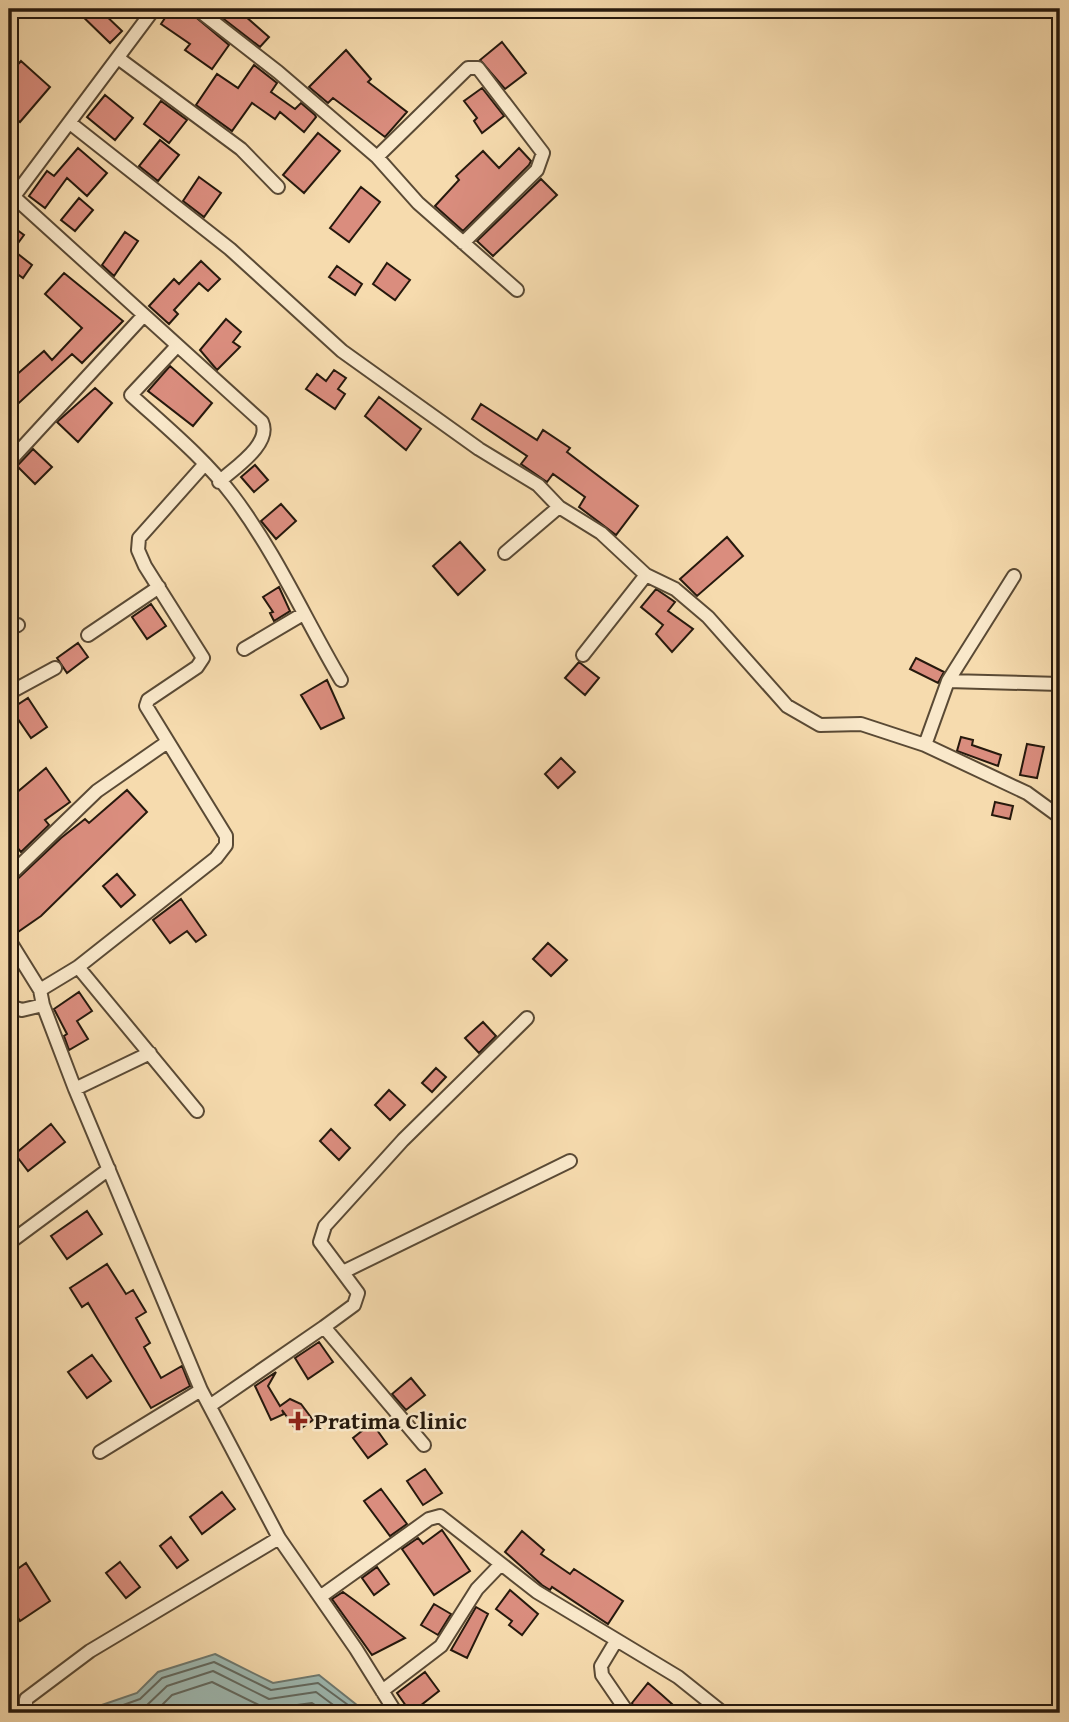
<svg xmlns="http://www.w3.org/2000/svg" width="1069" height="1722" viewBox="0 0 1069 1722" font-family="'Gentium Book Plus',serif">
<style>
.water{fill:#9eb9b2;stroke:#6e7970;stroke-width:2}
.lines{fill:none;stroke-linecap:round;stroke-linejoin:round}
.shore{stroke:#626960;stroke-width:2}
.building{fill:#da8d7e;stroke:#26190d;stroke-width:2}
.street-casing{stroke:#5a4a35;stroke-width:16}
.street{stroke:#f9e8ca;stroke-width:12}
.poi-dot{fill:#8f2418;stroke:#f9e8ca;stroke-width:2.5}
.labels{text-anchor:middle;stroke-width:5;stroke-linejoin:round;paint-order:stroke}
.poi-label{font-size:24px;font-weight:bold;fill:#26190d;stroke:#f9e8ca;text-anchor:start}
</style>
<rect width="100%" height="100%" fill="#f6dbae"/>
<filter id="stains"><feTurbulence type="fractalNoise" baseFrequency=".00286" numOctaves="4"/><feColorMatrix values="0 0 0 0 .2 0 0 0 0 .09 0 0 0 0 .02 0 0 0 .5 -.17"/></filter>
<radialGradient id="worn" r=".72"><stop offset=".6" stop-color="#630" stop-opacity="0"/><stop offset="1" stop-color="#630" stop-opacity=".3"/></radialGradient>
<path class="water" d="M215 1654 273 1683 319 1675 367 1713H91L99 1706 137 1693 158 1672Z"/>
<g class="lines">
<path class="shore" d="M101 1713 140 1699 162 1678 214 1662 271 1690 318 1683 359 1713
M126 1713 145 1707 167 1686 213 1671 269 1699 316 1692 344 1713
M154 1713 172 1695 212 1682 267 1709 312 1703 327 1713"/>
</g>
<path class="building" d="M75 9H99L122 31 110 43Z
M171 9H186L229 45 212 69 185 50 190 44 161 24Z
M220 9H237L269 37 260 47 216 13Z
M502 42 526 73 505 89 480 60Z
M346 50 371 79 368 82 407 112 385 137 333 98 328 103 309 87Z
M21 61 50 87 20 122 9 113V74Z
M254 65 277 83 271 92 295 109 301 103 315 115 316 117 304 132 280 112 275 119 252 103 232 131 196 105 217 74 238 88Z
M482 88 504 116 482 133 474 121 477 118 464 101Z
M105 95 133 118 115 140 87 117Z
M161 101 187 120 169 143 144 124Z
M318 133 340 151 304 193 283 175Z
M160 140 179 155 158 181 139 166Z
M78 148 107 173 87 196 67 178 45 208 29 196 47 171 54 176Z
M519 148 531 161 529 165 463 231 435 206 459 180 456 176 483 151 499 168Z
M199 177 221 193 204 217 183 201Z
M541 179 557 195 493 256 477 241Z
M361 187 380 202 349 242 330 228Z
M79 198 93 210 75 231 61 220Z
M9 224 24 235 13 250 32 265 23 278 9 268Z
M125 232 138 241 114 276 102 265Z
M201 261 220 279 208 291 199 283 174 310 178 314 169 324 149 306 174 279 179 284Z
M387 263 410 280 395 300 373 284Z
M337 266 362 284 355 295 329 277Z
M64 273 123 321 82 363 72 354 9 412V369L15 376 44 351 52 360 82 328 45 294Z
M226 319 241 332 233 342 240 347 217 370 200 350Z
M170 366 212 403 193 426 148 391Z
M334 370 346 378 338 389 345 394 335 409 306 389 317 374 326 381Z
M95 388 112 403 78 442 57 422Z
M379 397 421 429 406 450 365 416Z
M481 404 537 440 543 430 570 448 567 452 638 506 616 535 579 507 585 497 553 474 547 482 521 464 527 456 472 419Z
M33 449 52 467 35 484 17 466Z
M255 465 268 480 254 492 241 477Z
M281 504 296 521 276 539 261 521Z
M727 537 743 556 697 596 680 579Z
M460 542 485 570 458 595 433 566Z
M279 587 290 611 274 621 270 613 273 612 263 597Z
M656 589 675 602 668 611 693 629 672 652 656 634 663 625 641 607Z
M151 604 166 626 147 639 132 617Z
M78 643 88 657 67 673 57 658Z
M916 658 944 672 938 683 910 669Z
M579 662 599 678 585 695 565 678Z
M327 680 344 718 321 729 301 695Z
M28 698 47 727 31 738 11 709Z
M961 737 973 740 972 745 1001 755 998 766 957 751Z
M1027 744 1044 747 1037 778 1020 775Z
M561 758 575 772 558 788 545 774Z
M46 768 70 802 45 820 49 825 21 852 9 838V799Z
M127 790 147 812 41 916 15 934 12 932 9 927V887L61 838 85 819 89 823Z
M995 802 1013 806 1010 819 992 815Z
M117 874 135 895 121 907 103 886Z
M181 899 206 935 196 942 187 931 170 943 153 920Z
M548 943 567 960 551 976 533 959Z
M79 992 92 1011 77 1021 88 1039 69 1050 64 1036 67 1034 54 1009Z
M483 1022 496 1036 479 1053 465 1038Z
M436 1068 446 1077 432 1092 422 1083Z
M389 1090 405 1105 390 1120 375 1105Z
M51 1124 65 1142 28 1171 15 1154Z
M331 1129 350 1148 339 1160 320 1141Z
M87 1211 102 1234 67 1259 51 1236Z
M107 1264 126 1294 133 1290 146 1312 136 1318 150 1343 144 1347 161 1378 182 1366 190 1386 151 1408 88 1303 82 1307 70 1288Z
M319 1342 333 1362 308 1379 295 1358Z
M92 1355 111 1381 87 1398 68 1372Z
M276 1372 268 1386 280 1406 290 1399 301 1404 313 1420 297 1431 282 1410 284 1414 271 1420 255 1386Z
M411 1378 425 1395 406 1410 392 1394Z
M372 1423 387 1444 368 1458 353 1438Z
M425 1469 442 1493 423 1505 407 1481Z
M381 1489 407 1524 390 1536 364 1501Z
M222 1492 235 1509 202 1534 190 1517Z
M442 1530 470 1571 434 1595 402 1549 418 1538 423 1544Z
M522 1531 544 1550 541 1554 570 1574 574 1569 623 1601 608 1624 552 1587 550 1590 542 1585 505 1552Z
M171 1537 188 1560 177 1568 160 1546Z
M120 1562 140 1587 126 1598 106 1573Z
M26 1563 50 1601 20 1621 9 1603V1575Z
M377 1567 389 1584 374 1595 362 1578Z
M510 1590 538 1614 522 1635 509 1625 512 1621 496 1609Z
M343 1592 354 1600 405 1638 372 1655 332 1599Z
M434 1604 451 1614 438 1635 421 1625Z
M476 1607 488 1614 467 1658 451 1650Z
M425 1672 439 1691 411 1713 397 1693Z
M648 1683 662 1695 682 1713H641L635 1708 632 1703Z"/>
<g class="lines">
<defs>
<path id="street" d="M197 9 278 72 377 157 418 203 517 290
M118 58 241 149 278 187
M70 123 230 249 342 351 479 449 538 485 559 507 601 533 646 575 675 589 708 617 787 706 820 725 861 724 925 745 948 681 1060 684
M377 157 468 68H478L543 153 537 170 463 243
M14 197 262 422C272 444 234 468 219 482
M9 203 154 9
M177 346 131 395C166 427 204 458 233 496 276 553 305 619 341 680
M9 462 144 315
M505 553 559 507
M9 629 18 625
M88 635 159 587
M244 649 303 614
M583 655 646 575
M948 681 1014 576
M9 693 55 668
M925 745 1027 793 1060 817
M9 876 97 791 166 743
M9 940 40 990 43 1005 75 1089 201 1390 279 1538 356 1649 396 1713
M78 967 197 1111
M40 990 78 967 216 858 226 845V836L146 706 148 700 197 667 203 658 145 566 138 550 139 538 204 465
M9 1006 22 1010 43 1005
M75 1089 150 1053
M9 1243 109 1169
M343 1272 570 1161
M324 1327 354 1305 358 1293 320 1242 325 1226 403 1140 527 1018
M211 1405 324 1327 424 1445
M100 1452 201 1390
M320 1597 429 1519 440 1516 537 1592 678 1677 723 1713
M616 1641 601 1666 602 1675 628 1713
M382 1691 441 1646 477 1589 501 1564
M26 1713V1699L90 1651 279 1538"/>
</defs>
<use href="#street" class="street-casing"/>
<use href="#street" class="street"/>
</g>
<path class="poi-dot" d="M294.5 1410.5h7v7h7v7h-7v7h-7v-7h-7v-7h7z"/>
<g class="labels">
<g class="poi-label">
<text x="314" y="1429">Pratima Clinic</text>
</g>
</g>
<rect width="1069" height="1722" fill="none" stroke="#f6dbae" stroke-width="35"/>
<rect x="10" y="10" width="1048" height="1701" fill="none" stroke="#26190d" stroke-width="3.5"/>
<rect x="18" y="18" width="1034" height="1687" fill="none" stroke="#26190d" stroke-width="2"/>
<rect width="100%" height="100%" filter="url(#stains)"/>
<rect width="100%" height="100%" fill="url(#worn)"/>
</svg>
